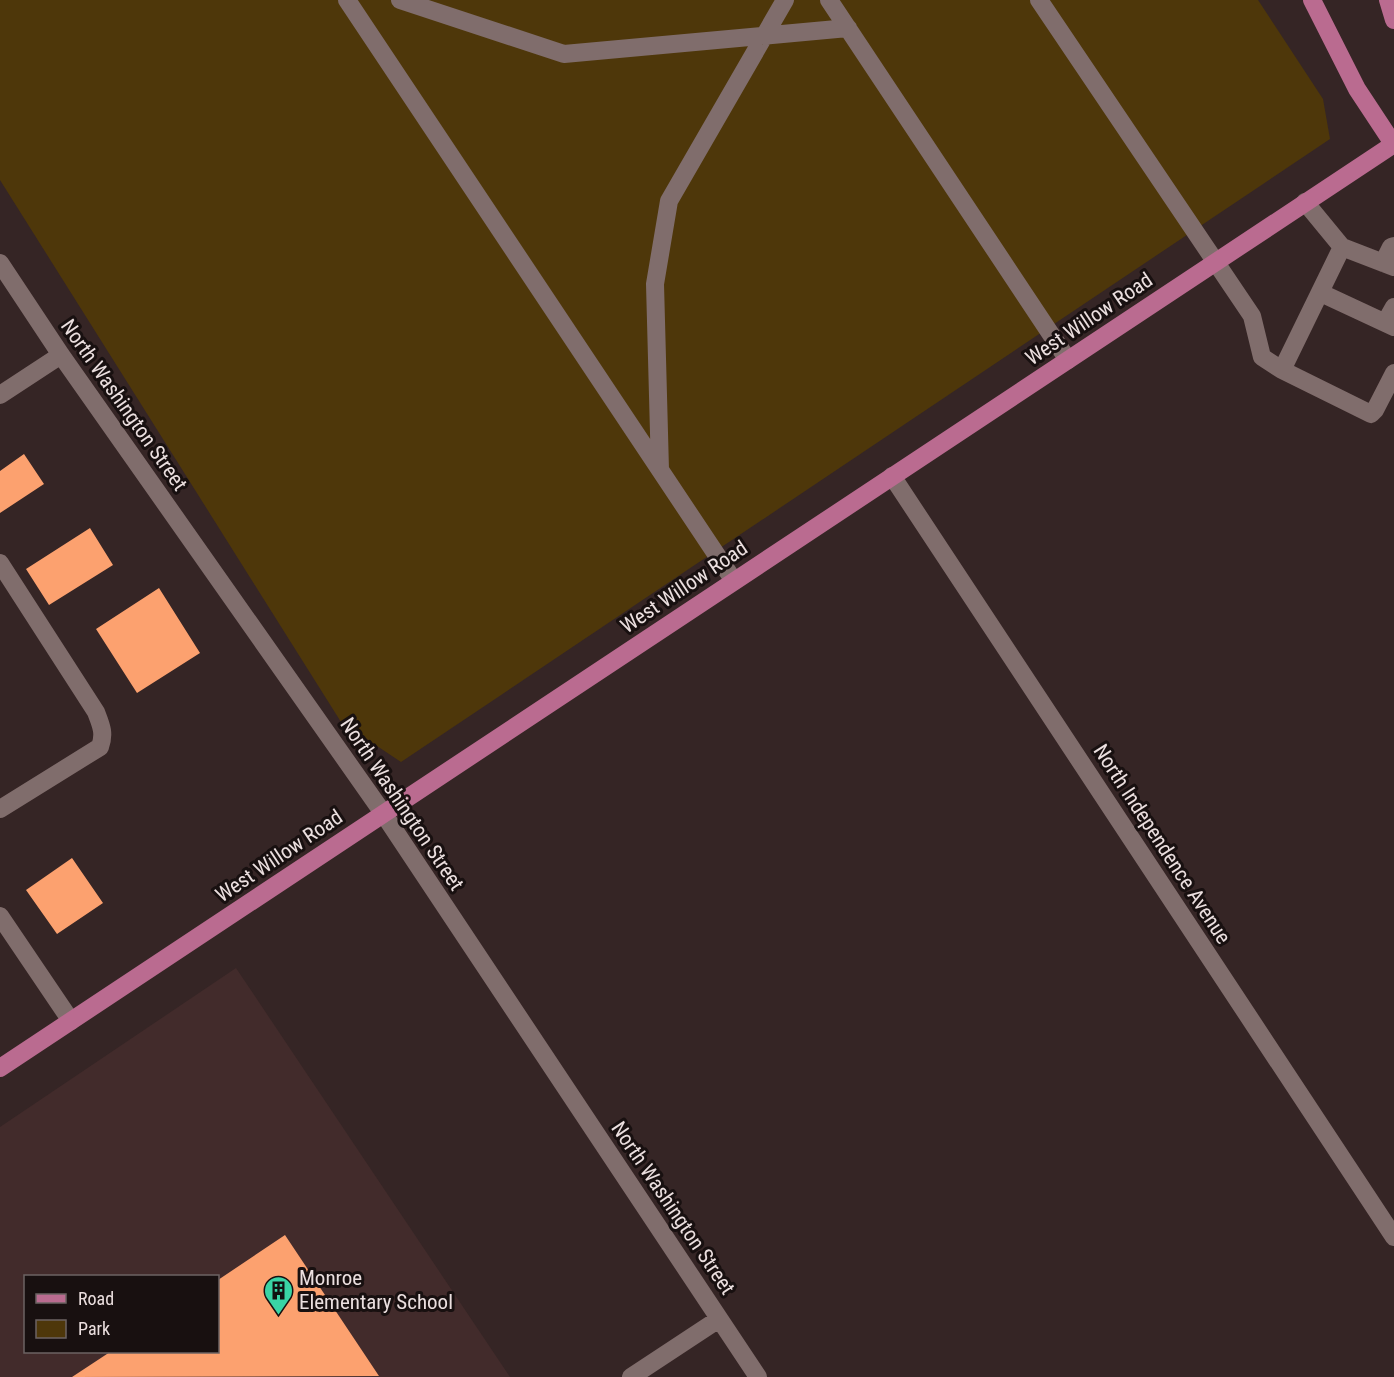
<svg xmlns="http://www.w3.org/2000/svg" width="1394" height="1377" viewBox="0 0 1394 1377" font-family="'Roboto Condensed',sans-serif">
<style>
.built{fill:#422b2b;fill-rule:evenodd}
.green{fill:#4e370a}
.building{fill:#fca16f}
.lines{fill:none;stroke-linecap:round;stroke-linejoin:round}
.minor{stroke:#806d6c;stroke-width:18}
.major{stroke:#ba6b90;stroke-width:18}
.labels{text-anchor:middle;stroke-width:6;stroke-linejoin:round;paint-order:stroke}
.street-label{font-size:21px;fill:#ebdfdf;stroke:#181010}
.poi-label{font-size:21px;fill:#ebdfdf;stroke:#181010;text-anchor:start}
</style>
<rect width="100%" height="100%" fill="#352525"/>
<path class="built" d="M236 968 510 1377H0V1127ZM26 1276H218V1352H26Z"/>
<path class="green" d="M0 0H1258L1323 99 1330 139 401 762 341 722 0 180Z"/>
<path class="building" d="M24 454 44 484 0 513V471Z
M90 528 113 565 49 605 26 569Z
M159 588 200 653 137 693 96 629Z
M72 858 103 903 57 934 26 890Z
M285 1235 379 1376 72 1377 110 1352H218V1280Z"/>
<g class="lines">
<path class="minor" d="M347 0 734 581
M400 0 564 54 848 28
M829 0 1068 360
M1039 0 1252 316 1262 357 1282 370 1371 414 1375 410 1394 373
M1305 202 1342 247 1394 267
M0 263 61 355 383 813 758 1377
M1383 263 1391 247 1394 246
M1321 293 1394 327
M1385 323 1394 307
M1282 370 1342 247
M0 395 61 355
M660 470 655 284 669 201 785 0
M892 476 1394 1237
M0 563 96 712C101 725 105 733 100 747L0 809
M0 916 71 1021
M631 1377 719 1319"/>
<path class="major" d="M1312 0 1357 89 1394 145
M1388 0 1394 20
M0 1068 1394 144"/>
</g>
<defs>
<symbol id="building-pin" viewBox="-11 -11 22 30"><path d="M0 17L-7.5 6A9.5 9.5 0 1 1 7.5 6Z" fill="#39d4a5" stroke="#181010"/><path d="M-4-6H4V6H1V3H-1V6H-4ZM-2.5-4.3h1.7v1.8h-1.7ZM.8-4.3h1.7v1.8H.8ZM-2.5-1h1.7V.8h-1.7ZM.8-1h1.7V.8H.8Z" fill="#111"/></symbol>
</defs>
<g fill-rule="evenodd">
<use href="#building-pin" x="262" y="1274" width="33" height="45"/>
</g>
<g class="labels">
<g class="street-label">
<text transform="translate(1089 319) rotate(-34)" y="7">West Willow Road</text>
<text transform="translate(124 405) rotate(55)" y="7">North Washington Street</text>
<text transform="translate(684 587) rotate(-34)" y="7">West Willow Road</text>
<text transform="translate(402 804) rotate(56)" y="7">North Washington Street</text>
<text transform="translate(1162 844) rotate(57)" y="7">North Independence Avenue</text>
<text transform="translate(279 856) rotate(-34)" y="7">West Willow Road</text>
<text transform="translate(673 1208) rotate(56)" y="7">North Washington Street</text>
</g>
<g class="poi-label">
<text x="299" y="1285">Monroe<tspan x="299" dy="24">Elementary School</tspan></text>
</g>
</g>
<rect x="24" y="1275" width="195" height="78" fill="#181010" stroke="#6c6363" stroke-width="1.5"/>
<rect x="36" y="1294" width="30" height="9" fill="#ba6b90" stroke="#6c6363" stroke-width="1.5"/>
<text x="78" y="1305" font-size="18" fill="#ebdfdf">Road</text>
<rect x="36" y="1320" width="30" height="18" fill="#4e370a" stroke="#6c6363" stroke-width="1.5"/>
<text x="78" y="1335" font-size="18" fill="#ebdfdf">Park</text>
</svg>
